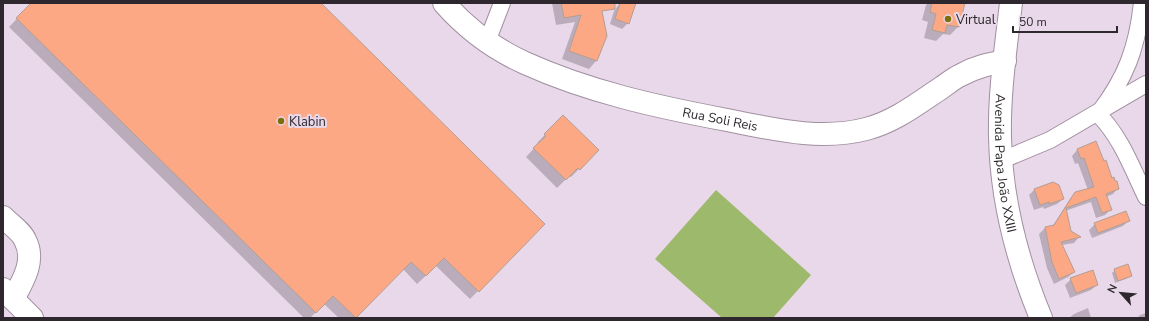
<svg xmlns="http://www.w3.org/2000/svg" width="1149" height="321" viewBox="0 0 1149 321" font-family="'Nunito Sans',sans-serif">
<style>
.green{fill:#9db96c}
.shadow{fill:#0003}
.building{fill:#fca884;stroke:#b49e94}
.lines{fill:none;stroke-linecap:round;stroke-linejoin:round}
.street-casing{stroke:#a090a0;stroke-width:18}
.secondary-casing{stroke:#a090a0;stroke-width:24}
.highway-casing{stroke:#a090a0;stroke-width:24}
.street{stroke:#fff;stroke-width:16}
.secondary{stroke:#fff;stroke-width:22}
.highway{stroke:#fff;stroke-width:22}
.poi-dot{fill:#7d6f0c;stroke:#e9d8e9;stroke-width:1.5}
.labels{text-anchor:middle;stroke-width:4;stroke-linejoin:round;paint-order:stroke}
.poi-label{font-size:13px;fill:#2e282e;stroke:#e9d8e9;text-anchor:start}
.street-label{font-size:13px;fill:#2e282e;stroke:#e9d8e9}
</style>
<rect width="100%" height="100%" fill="#e9d8e9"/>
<path class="green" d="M716 190 811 275 773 318H722L655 259Z"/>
<path class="shadow" d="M32 3H320L544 224 470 299 436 266 417 284 403 269 355 318H339L324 304 310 318H304L9 27Z
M552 3H600L606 36 596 61 589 69 562 59 575 22 556 25Z
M620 3H635L628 23 622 29 610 24 614 11Z
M928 3H964L958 27 950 35 943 34 936 41 924 38 928 22 922 20 926 5Z
M563 116 598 150 571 177 569 176 557 188 526 157 538 144 537 143Z
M1095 142 1112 179 1118 188 1113 194 1106 197 1111 209 1105 215 1096 218 1091 202 1065 211 1070 232 1079 237 1074 243 1062 245 1074 272 1068 277 1054 284 1047 268 1039 234 1045 228 1052 227 1070 199 1076 193 1088 190 1078 163 1075 164 1072 156 1077 150Z
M1035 189 1063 199 1057 204 1044 209 1043 207 1034 210 1029 195Z
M1129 220 1123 226 1092 238 1089 230 1095 224Z
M1115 270 1131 276 1128 278 1115 283 1112 273Z
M1071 279 1097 285 1091 290 1070 298 1065 285Z
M1088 308 1091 318H1069L1074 314Z
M1146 313V318H1137L1140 315Z"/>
<path class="building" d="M31 3H321L545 224 479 292 444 258 426 276 411 262 356 318 333 296 316 313 16 18Z
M561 3H615V9L602 11 607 36 597 61 569 51 581 15 564 18Z
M620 3H636L629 24 615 19Z
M932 3H965L959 27 947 25 945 33 932 30 936 14 930 12Z
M563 115 599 150 580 170 578 168 566 180 533 148 546 136 544 134Z
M1096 141 1104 161 1106 160 1112 178 1114 177 1115 181H1117L1119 189 1106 194 1112 210 1102 213 1096 197 1066 208 1071 231 1081 237 1061 242 1075 272 1059 279 1052 262 1045 227 1054 225 1075 192 1094 187 1084 158 1081 159 1077 149Z
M1053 182 1059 185 1064 199 1049 204V202L1040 205 1034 189Z
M1126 211 1130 221 1098 233 1094 223Z
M1128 264 1132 276 1118 281 1114 269Z
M1093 270 1098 285 1076 293 1070 278Z"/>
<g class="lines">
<defs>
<path id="street" d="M1142 3C1137 48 1126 78 1098 114 1121 137 1132 168 1146 197
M487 42 502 3
M1000 161 1050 140 1146 84"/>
<g id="secondary">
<path id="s1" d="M444 3C466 28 494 49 525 63 589 92 658 107 727 120 773 129 820 141 866 129 894 122 917 104 941 88 947 84 954 78 961 75 975 67 989 64 1005 61"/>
<path id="s2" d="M1011 3C1006 47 999 92 1000 136 1001 199 1017 260 1041 318"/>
<path d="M3 217C9 223 22 232 25 240 36 260 23 281 13 299"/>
</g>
<path id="highway" d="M3 289 32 318"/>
</defs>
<use href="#street" class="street-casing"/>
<use href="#secondary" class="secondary-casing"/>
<use href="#highway" class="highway-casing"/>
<use href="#street" class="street"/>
<use href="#secondary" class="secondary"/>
<use href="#highway" class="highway"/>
</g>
<g class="poi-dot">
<circle cx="948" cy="19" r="4"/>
<circle cx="281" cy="121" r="4"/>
</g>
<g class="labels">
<g class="poi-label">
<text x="956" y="24">Virtual</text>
<text x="289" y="126">Klabin</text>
</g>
<g class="street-label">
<text dy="5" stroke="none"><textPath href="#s1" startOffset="305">Rua Soli Reis</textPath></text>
<text dy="5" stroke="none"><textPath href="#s2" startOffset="161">Avenida Papa João XXIII</textPath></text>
</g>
</g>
<rect width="1149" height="321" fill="none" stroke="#2e282e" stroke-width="8"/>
<g transform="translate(1121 293) rotate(297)" stroke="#e9d8e9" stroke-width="3" paint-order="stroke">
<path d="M0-3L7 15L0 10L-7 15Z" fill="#2e282e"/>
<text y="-6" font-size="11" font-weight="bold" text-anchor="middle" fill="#2e282e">N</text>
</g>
<path d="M1013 26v6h104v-6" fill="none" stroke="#2e282e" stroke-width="2"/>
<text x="1019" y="26" font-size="12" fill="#2e282e" stroke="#e9d8e9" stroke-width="3" paint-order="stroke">50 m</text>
</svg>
